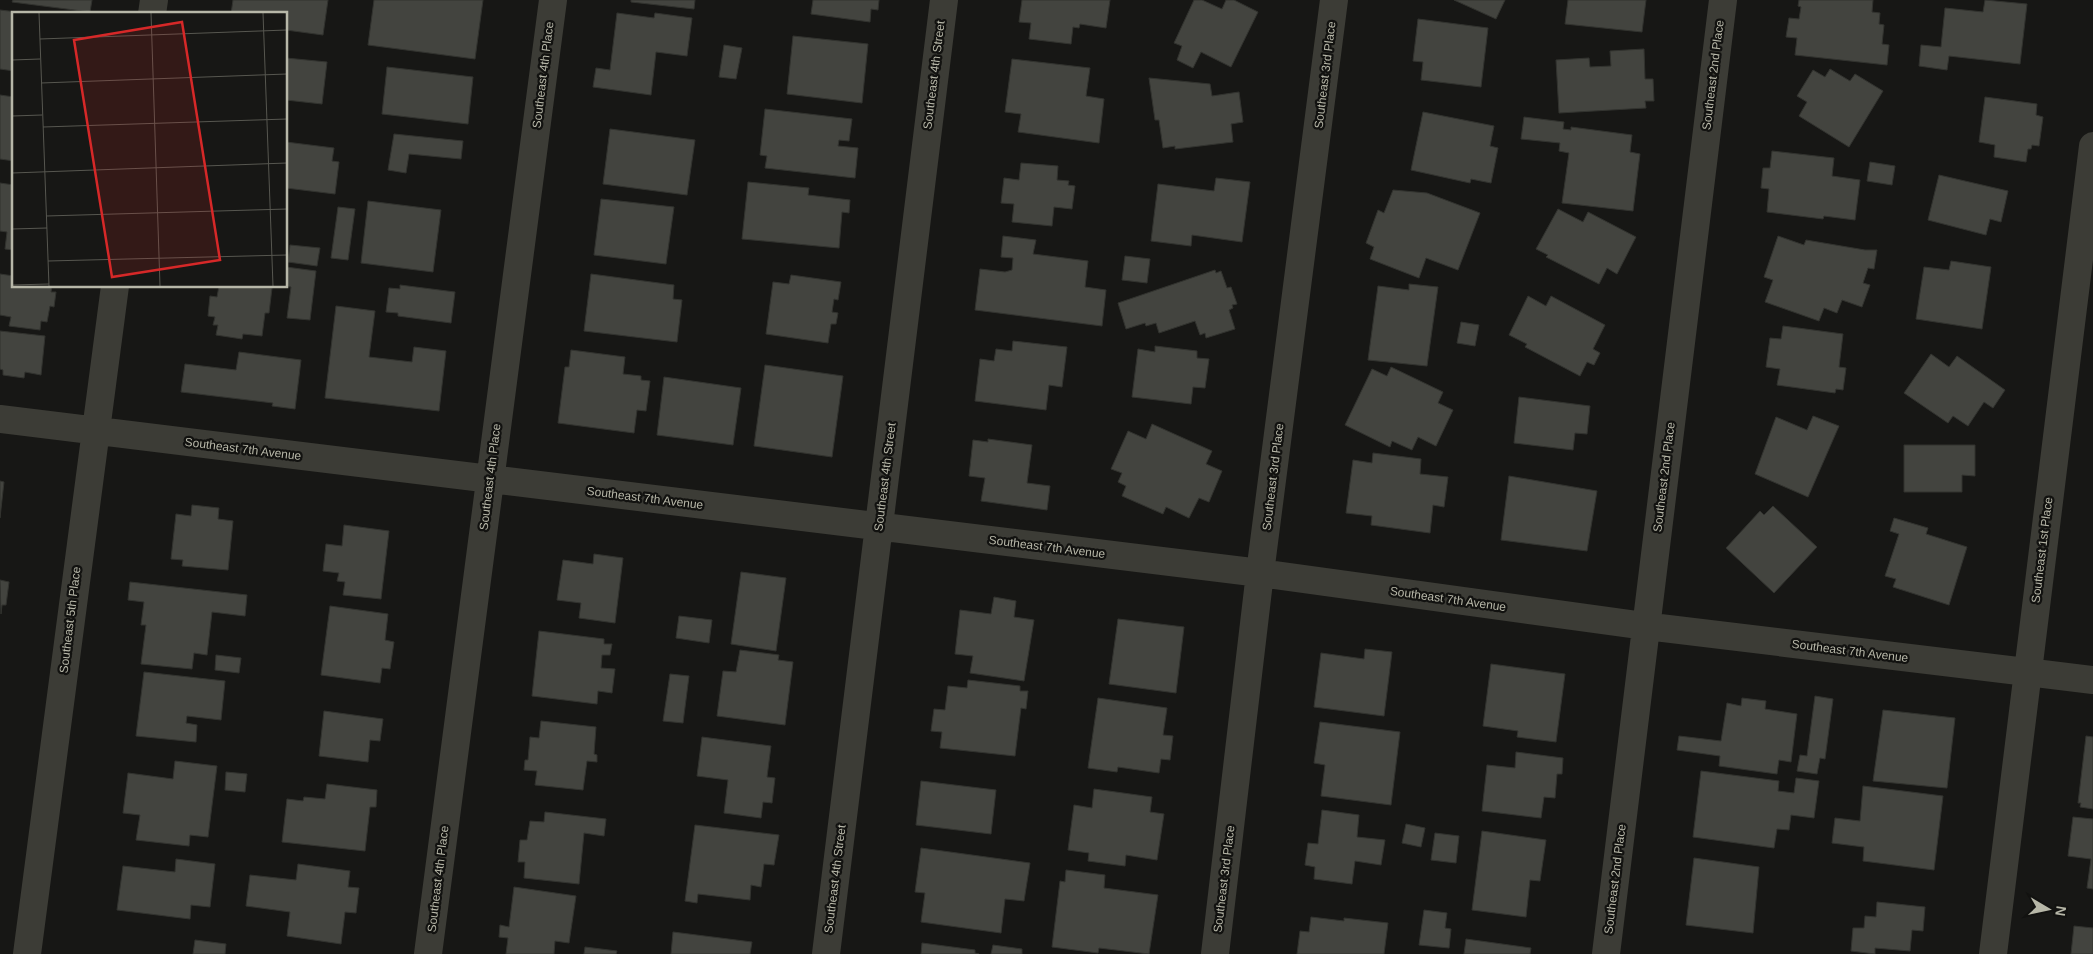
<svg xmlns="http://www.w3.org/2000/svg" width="2093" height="954" viewBox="0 0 2093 954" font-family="Arial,sans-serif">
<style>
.building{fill:#43443f;stroke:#32332f}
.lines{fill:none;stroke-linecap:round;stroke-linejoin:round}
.minor{stroke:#3c3c36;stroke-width:28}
.labels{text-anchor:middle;stroke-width:4.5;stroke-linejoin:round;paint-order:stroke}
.street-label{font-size:12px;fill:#b7b7a8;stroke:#121210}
.inset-road{fill:none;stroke:#575750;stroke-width:1}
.view{fill:#d62828;fill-opacity:0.15;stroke:#d62828;stroke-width:2.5}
.inset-edge{fill:none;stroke:#b7b7a8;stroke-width:2.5}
</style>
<rect width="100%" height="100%" fill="#171715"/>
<path class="building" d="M13 0H92L90 12 12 2Z
M233 0H328L323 35 286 30V14H231Z
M374 0H483L475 59 368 45Z
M631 0H695L694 9 631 2Z
M813 0H879L878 10 871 9 870 22 811 14Z
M1110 0 1106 28 1080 24 1079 28 1073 27 1071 44 1029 39 1031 23 1019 22 1022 0Z
M1194 0H1202L1222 9 1226 0H1234L1258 12 1231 67 1201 52 1193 68 1177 60 1182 46 1174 43Z
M1454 0H1505L1496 19Z
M1568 0H1646L1642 32 1565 24Z
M1799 0H1873L1872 12 1880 13 1879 24 1884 25 1882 44 1889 45 1887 65 1795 55 1797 38 1786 37 1789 18 1799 19 1801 7 1798 6Z
M1985 0 2027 4 2020 64 1949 56 1947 70 1919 66 1921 45 1941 47 1945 8 1983 12Z
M0 10 35 14H14V71L0 69Z
M617 13 654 18 655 13 692 18 687 56 656 52 651 95 593 87 596 68 610 70Z
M1418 19 1488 28 1481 87 1421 80 1423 62 1413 61Z
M793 36 868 44 862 103 787 94Z
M724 45 742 48 736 79 719 77Z
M1644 49 1645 79H1653L1654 101H1645L1646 108 1559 113 1556 60 1589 58 1590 67 1611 66 1610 51Z
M286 58 327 62 322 104 286 100Z
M1012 59 1090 68 1086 96 1104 99 1099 143 1018 132 1021 114 1005 112Z
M387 67 473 77 468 124 382 114Z
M1830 69 1850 81 1855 74 1883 91 1849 147 1799 116 1807 102 1797 96 1813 70 1825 77Z
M1149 78 1210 84 1212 96 1239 92 1243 122 1231 124 1233 142 1175 149V146L1163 148 1159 120H1155Z
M0 95 14 97V161L0 159Z
M1985 97 2037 104 2036 115 2043 117 2039 146 2032 145 2031 149H2028L2026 162 1994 157 1995 145 1979 142Z
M765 109 852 119 849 141 839 140 838 146 858 148 855 178 765 168 767 156 760 155Z
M1423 112 1494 126 1490 146 1498 148 1491 183 1471 179 1470 183 1411 170Z
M1524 117 1564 122 1563 129 1571 130V127L1632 135 1630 152 1640 154 1633 211 1562 203 1569 153 1559 151 1560 143 1521 139Z
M610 129 695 140 687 195 603 184Z
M394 134 463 141 461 159 409 154 406 173 388 170Z
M286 142 334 148 332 161 339 162 335 194 286 188Z
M1772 151 1834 158 1832 176 1860 180 1855 220 1824 216 1823 219 1767 212 1769 189 1761 188 1763 168H1770Z
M1870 162 1895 166 1892 185 1867 181Z
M1021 163 1058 166 1057 180 1069 181 1068 185 1075 186 1072 209 1054 207 1052 226 1012 222 1014 204 1001 203 1004 178 1019 180Z
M1939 175 2008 191 2001 222 1990 219 1986 235 1928 220Z
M1216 178 1250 182 1242 242 1192 235 1191 246 1151 241 1158 184 1214 191Z
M748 182 809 188 808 195 850 200 849 213 842 212 839 248 742 239Z
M0 183 14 185V250L5 249 7 232 0 231Z
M1393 190 1427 193 1480 213 1458 270 1426 258 1419 278 1370 259 1374 247 1366 243 1378 210 1384 213Z
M601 199 674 207 666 264 594 255Z
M368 201 441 210 433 272 361 263Z
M338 207 355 209 348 260 331 258Z
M1558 209 1583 222 1588 212 1636 237 1617 274 1607 268 1599 284 1546 257 1548 255 1536 249Z
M1003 236 1036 240 1033 254 1088 261 1085 287 1106 290 1102 326 975 310 980 269 1005 272 1012 270 1013 258 1001 257Z
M1778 236 1804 245 1806 240 1865 250H1877L1874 269 1868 268 1863 283 1870 285 1862 307 1842 300 1837 313 1824 308 1819 321 1765 302 1773 280 1764 277Z
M290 245 320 248 317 266 288 262Z
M1125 256 1150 259 1147 283 1122 280Z
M1951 261 1991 267 1982 329 1916 319 1924 267 1949 270Z
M286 267 316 271 310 320 287 318 291 287 283 286H286Z
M1215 270 1216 273 1221 271 1227 288 1231 287 1237 304 1232 305 1233 308 1229 310 1235 329 1206 338 1205 333 1200 335 1195 321 1159 333 1156 323 1146 326 1145 323 1126 329 1118 303Z
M0 274 14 276V286H52L51 292H56L54 307 50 306 47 322 41 321 40 330 9 326 11 317 0 315Z
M591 274 674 285 673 299 682 300 677 342 584 331Z
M791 275 841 282 838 300 834 299 832 312 838 313 836 324H831L828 343 766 334 773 282 789 284Z
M1409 284 1438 287 1427 366 1368 360 1378 286 1409 290Z
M400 285 455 292 451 323 398 316V313L386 312 389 288 400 289Z
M219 286 272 288 269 313H265L262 336 243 334 242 339 216 335 218 325H213L215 317 208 316 210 296 217 297Z
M1528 296 1546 306 1551 296 1605 325 1593 349 1600 353 1594 365 1587 362 1580 376 1525 347 1527 344 1509 335Z
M336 306 375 311 369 357 412 362 414 347 446 351 439 411 325 398Z
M1461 322 1479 325 1475 346 1457 343Z
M1783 326 1843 334 1839 367 1846 368 1843 390 1836 389 1835 393 1777 385 1780 369 1766 367 1770 338 1781 339Z
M0 331 45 336 41 375 25 372 24 378 3 375V370L0 369Z
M1013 341 1067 347 1062 387 1049 385 1046 410 975 401 980 359 994 361 996 349 1012 351Z
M1155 346 1197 351V358L1209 359 1205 388 1193 387 1191 404 1132 397 1138 349 1155 352Z
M571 350 625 357 623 374 641 376V380L650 381 646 411 637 410 634 433 558 423 565 367H569Z
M239 352 301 360 295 409 272 406 273 403 181 392 185 364 236 370Z
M1931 354 1949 367 1957 356 2005 390 1993 408 1984 402 1968 426 1953 416 1948 423 1904 393Z
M765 365 843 376 832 457 754 446Z
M1391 367 1443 392 1438 403 1453 410 1436 446 1418 437 1412 450 1392 441 1390 447 1345 425 1372 369 1387 376Z
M664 377 741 388 733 445 657 435Z
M1519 397 1590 406 1587 434 1575 433 1573 450 1514 443Z
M1813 416 1839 426 1808 497 1755 474 1776 417 1807 430Z
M1152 424 1212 451 1206 464 1222 471 1209 502 1199 498 1189 518 1166 507 1163 514 1122 496 1126 486 1118 482 1122 473 1111 469 1128 431 1146 439Z
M988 439 1032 445 1027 483 1050 486 1047 510 981 501 985 478 969 476 973 440 988 442Z
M1904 445H1975V476L1962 475V492H1904Z
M1373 453 1421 459 1420 474 1448 477 1444 507 1433 505 1430 533 1371 525 1372 516 1346 513 1353 460 1372 463Z
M1509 476 1597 491 1587 551 1501 540Z
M0 481 4 482 0 518Z
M192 505 219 508 218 519 233 521 228 570 182 566 183 560 171 559 176 514 191 516Z
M1773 506 1817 547 1774 593 1726 548 1760 511 1764 515Z
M1894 518 1928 528 1926 534 1967 547 1949 605 1893 587 1896 579 1885 576 1899 534 1890 531Z
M344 525 389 531 381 599 343 595 345 582 337 581 339 573 323 571 326 544 342 546Z
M594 554 623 558 615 623 579 618 581 603 557 600 563 560 593 564Z
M741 572 786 578 776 651 731 644Z
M0 580 9 582 6 605H2L1 614Z
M130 582 247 595 245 616 212 612 207 655 194 653 192 669 141 664 146 625H141L144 602 128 600Z
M994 597 1016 601 1014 617 1034 620 1024 681 970 673 973 656 955 654 960 610 991 614Z
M330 606 388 614 385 640 394 642 390 669 382 668 380 683 321 675Z
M679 616 712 620 709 643 676 638Z
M1118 619 1184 627 1176 693 1109 684Z
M539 631 604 639V644H612L610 655H602L601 668 615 669 612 693 598 691 597 704 532 696Z
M1365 649 1392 652 1384 716 1314 707 1321 653 1364 659Z
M740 650 779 655 778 660 793 662 785 725 717 716 723 671 736 672Z
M216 655 241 658 239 673 215 670Z
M1491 664 1565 674 1556 742 1517 737 1518 731 1483 726Z
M144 672 225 681 221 720 187 716 186 723 197 725 196 742 136 736Z
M670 674 689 676 683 723 663 721Z
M968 680 1020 686V691H1028L1026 709 1021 708 1015 756 940 748 942 732 931 731 934 709 945 710 948 686 967 688Z
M1815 696 1833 699 1825 759 1820 758 1817 774 1797 771 1800 755 1807 756Z
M1098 698 1167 708 1163 735 1173 736 1170 760 1161 759 1159 773 1118 767 1117 772 1088 768Z
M1742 698 1766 701 1765 709 1797 714 1791 762 1779 760 1777 774 1719 766 1720 756 1677 750 1679 736 1721 741 1727 703 1741 706Z
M1883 710 1955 718 1947 788 1873 781Z
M324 711 383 719 380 741 370 740 368 762 319 756Z
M541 721 596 727 594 754 597 755V762L587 761 583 790 535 785 537 771 524 770 525 760H528L530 737 539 738Z
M1320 722 1400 732 1391 805 1321 796 1325 765 1314 763Z
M2086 736 2093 737V809L2080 807 2081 803H2078Z
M702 737 771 746 767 777 775 778 772 803 763 802 761 818 724 813 728 780 697 776Z
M1516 752 1563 758 1562 774H1557L1555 798 1544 797 1541 818 1482 811 1487 765 1515 768Z
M175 761 217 766 208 837 190 835 189 846 136 840 140 815 123 813 128 773 173 779Z
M1701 771 1779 781 1778 791 1794 793 1796 778 1819 781 1814 818 1791 815 1789 830 1777 829 1774 848 1693 837Z
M226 772 247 774 245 792 225 790Z
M921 781 996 790 991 834 916 825Z
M327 784 377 790 376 807H370L365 851 282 842 287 799 303 801 304 797 325 799Z
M1863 786 1943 796 1934 870 1863 861 1864 847 1832 843 1835 818 1860 821Z
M1094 789 1152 797 1150 812 1164 814 1157 860 1126 855 1125 866 1088 861 1089 853 1068 850 1074 805 1092 808Z
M1322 810 1359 815 1357 837 1385 840 1381 865 1355 861 1352 884 1314 879 1315 867 1305 865 1308 843 1318 844Z
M545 812 606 819 604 836 584 833 579 884 524 878 525 862H518L520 840H527L530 821 544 822Z
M2073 817 2093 819V889L2087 888 2091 859 2068 856Z
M1406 824 1425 828 1421 847 1402 843Z
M695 825 779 835 774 865 764 864 761 887 751 885 750 900 698 894 697 903 685 901Z
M1482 831 1546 840 1540 881 1530 880 1526 917 1472 910Z
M1435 833 1459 836 1456 863 1431 860Z
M921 848 1030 863 1024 901 1005 899 1001 933 921 922 925 893 915 892Z
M1694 858 1759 867 1753 933 1686 925Z
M176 859 215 864 210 907 191 905 190 919 117 910 123 866 175 872Z
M298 864 350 871 348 887 359 888 356 913 345 912 341 944 287 936 290 912 246 906 250 875 296 880Z
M1066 870 1105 875 1104 888 1158 895 1149 954 1099 948 1098 953 1052 947 1060 881 1065 882Z
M514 887 576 896 569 943 555 941 554 954H506L508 938 499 937 500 925 509 927Z
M1877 902 1925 907 1923 931 1912 930 1910 951 1875 948V954L1851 951 1853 928H1864L1865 916 1876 917Z
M1424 910 1447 913 1445 928 1451 929 1449 948 1419 945Z
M1311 917 1344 921V918L1388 923 1384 954H1297L1300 931 1309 932Z
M2074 926 2093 928V954H2071Z
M673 932 752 942 750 954H671Z
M1466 939 1531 948 1530 954H1464Z
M195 940 226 944 225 954H193Z
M922 943 975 950V953L979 954H921Z
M993 945 1022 949V954H991Z
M585 947 617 951 616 954H584Z"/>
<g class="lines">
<path class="minor" d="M152 14 154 0
M0 419 1260 573 1645 626 2093 680
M27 954 115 286
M428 954 553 0
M826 954 944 0
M1215 954 1260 573 1334 0
M1606 954 1723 0
M1993 954 2093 146"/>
</g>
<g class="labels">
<g class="street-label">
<text transform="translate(543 75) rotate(-83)" y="4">Southeast 4th Place</text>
<text transform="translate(934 75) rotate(-83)" y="4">Southeast 4th Street</text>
<text transform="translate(1325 75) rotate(-83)" y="4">Southeast 3rd Place</text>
<text transform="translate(1713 75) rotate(-83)" y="4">Southeast 2nd Place</text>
<text transform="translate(243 449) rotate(7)" y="4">Southeast 7th Avenue</text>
<text transform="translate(490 477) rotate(-83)" y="4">Southeast 4th Place</text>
<text transform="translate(885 477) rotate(-83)" y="4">Southeast 4th Street</text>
<text transform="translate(1273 477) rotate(-83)" y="4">Southeast 3rd Place</text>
<text transform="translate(1664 477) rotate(-83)" y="4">Southeast 2nd Place</text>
<text transform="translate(645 498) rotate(7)" y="4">Southeast 7th Avenue</text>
<text transform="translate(1047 547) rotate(7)" y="4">Southeast 7th Avenue</text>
<text transform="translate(2042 550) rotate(-83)" y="4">Southeast 1st Place</text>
<text transform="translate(1448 599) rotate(8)" y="4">Southeast 7th Avenue</text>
<text transform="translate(70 620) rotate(-83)" y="4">Southeast 5th Place</text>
<text transform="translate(1850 651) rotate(7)" y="4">Southeast 7th Avenue</text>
<text transform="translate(438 879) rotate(-83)" y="4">Southeast 4th Place</text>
<text transform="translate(835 879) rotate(-83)" y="4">Southeast 4th Street</text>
<text transform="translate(1224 879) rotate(-83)" y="4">Southeast 3rd Place</text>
<text transform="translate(1615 879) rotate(-83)" y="4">Southeast 2nd Place</text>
</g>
</g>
<g transform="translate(12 12)">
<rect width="275" height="275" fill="#171715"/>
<path class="inset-road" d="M27 1 37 274M139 1 148 274M251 1 261 274M28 27 275 18M0 48 28 47M29 71 275 62M0 104 30 103M31 115 275 107M0 161 275 151M34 204 275 197M0 217 35 216M36 249 275 243M0 273 37 272"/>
<path class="view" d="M170 10 208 248 100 265 62 28Z"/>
<rect width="275" height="275" class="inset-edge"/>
</g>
<g transform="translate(2048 909) rotate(99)" stroke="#121210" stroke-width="4" paint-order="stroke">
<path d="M0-4L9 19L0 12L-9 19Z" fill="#b7b7a8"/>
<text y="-8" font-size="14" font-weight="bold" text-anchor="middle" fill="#b7b7a8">N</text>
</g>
</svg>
